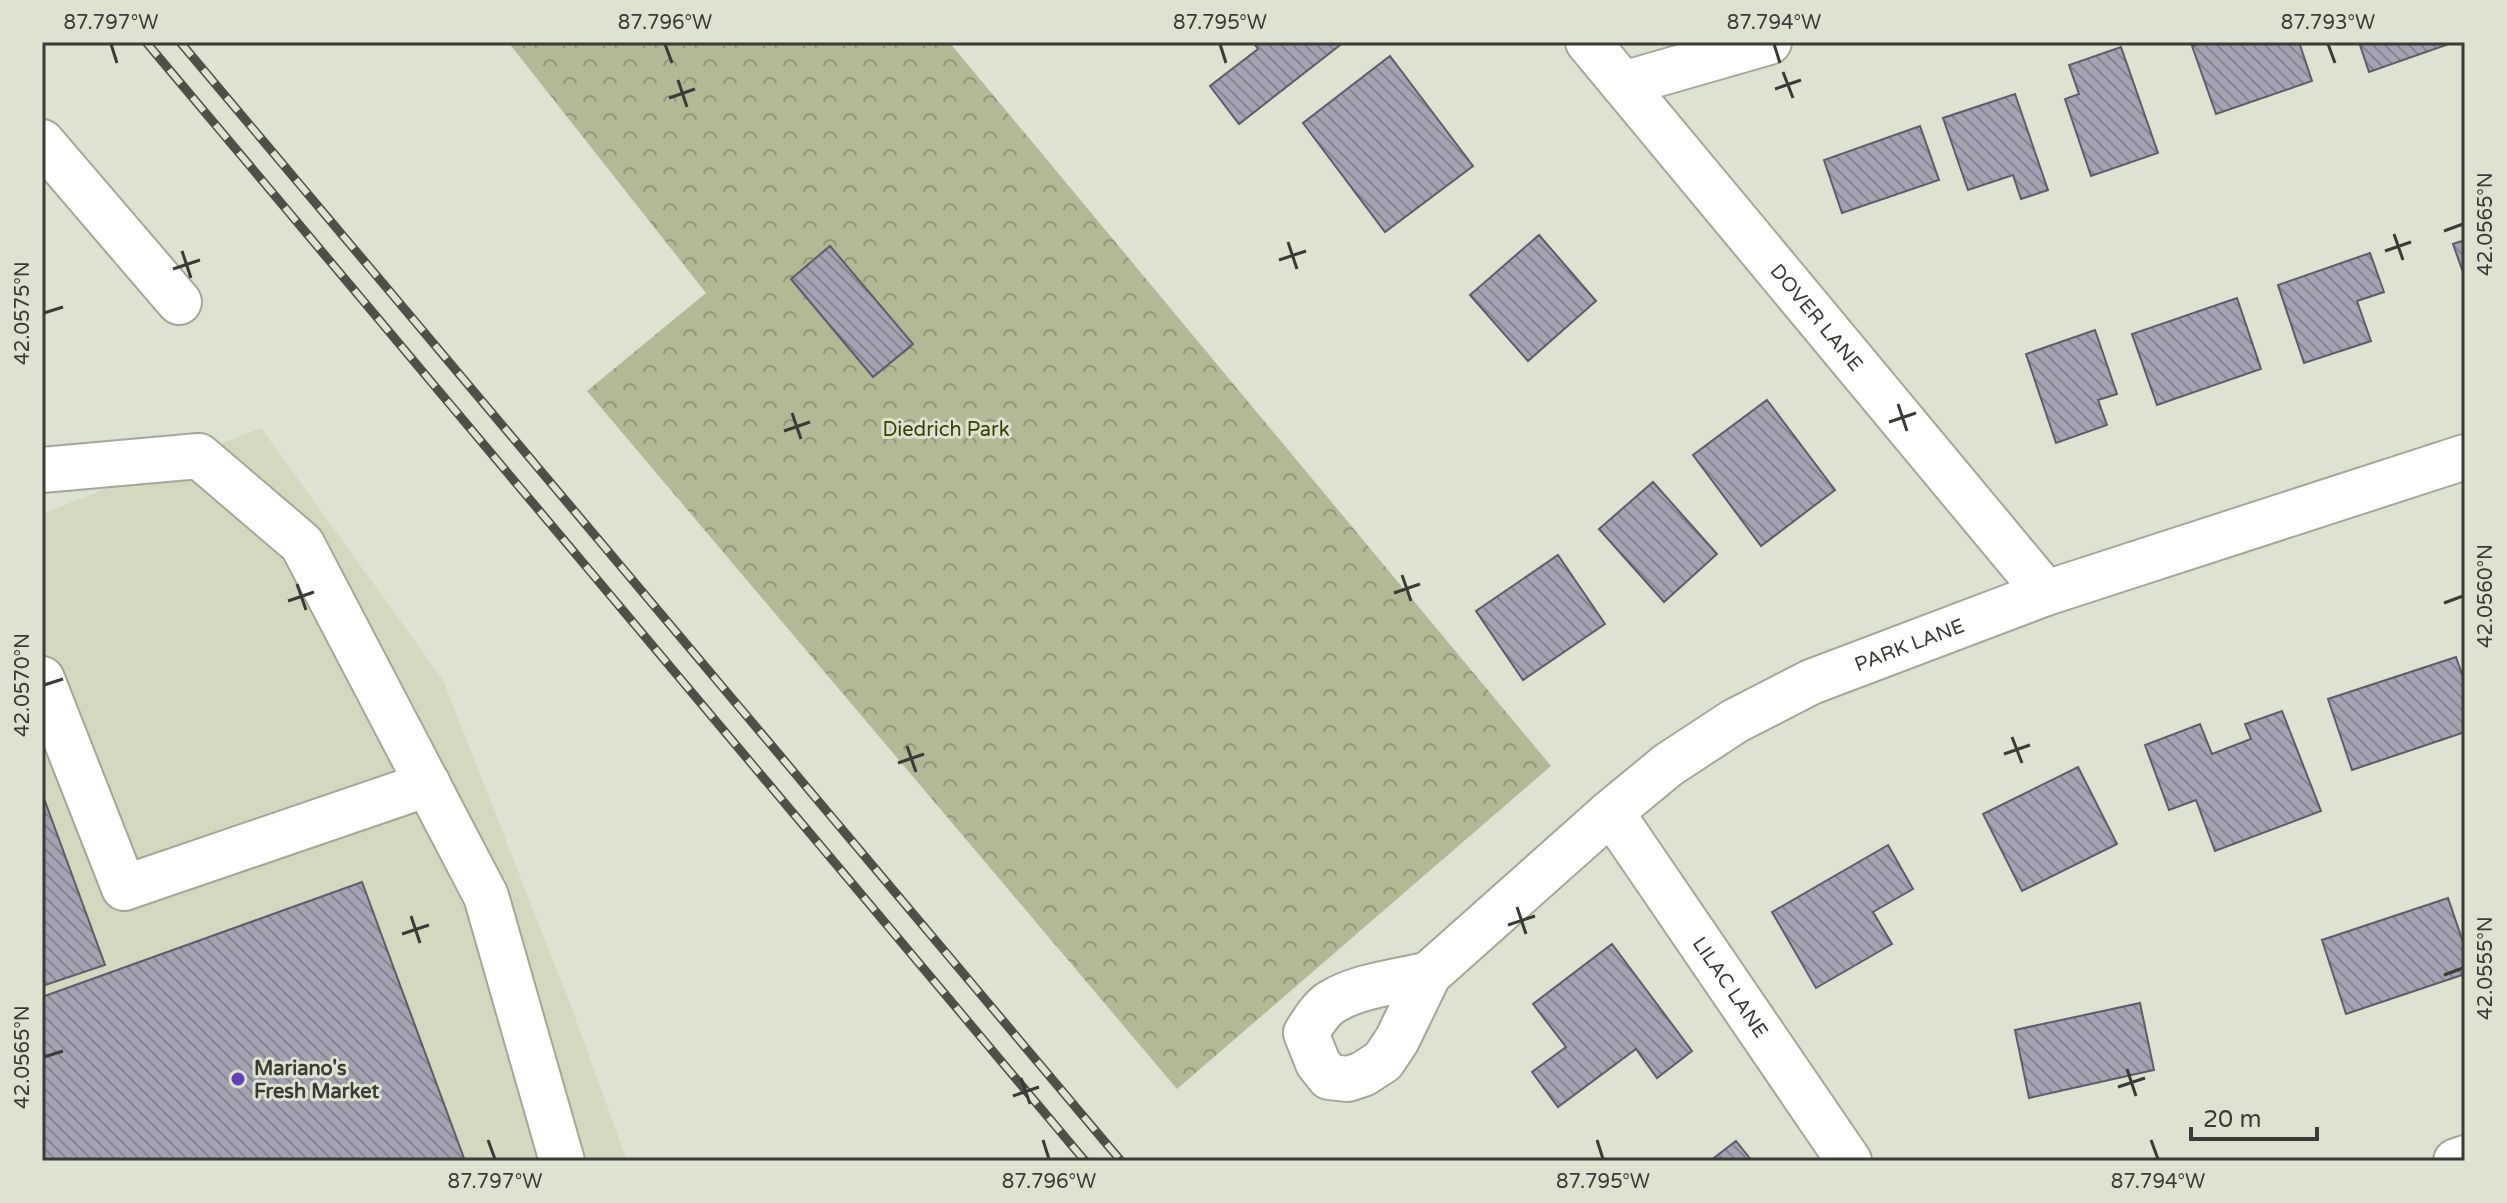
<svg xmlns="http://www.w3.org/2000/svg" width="2507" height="1203" viewBox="0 0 2507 1203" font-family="'Varela Round',sans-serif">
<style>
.built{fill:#d3d8bf}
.park{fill:url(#park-crowns)}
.building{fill:url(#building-back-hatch);stroke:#5e5b6a;stroke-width:2}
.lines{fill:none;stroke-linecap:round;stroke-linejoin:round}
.minor-casing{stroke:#a4a796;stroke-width:48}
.major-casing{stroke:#a4a796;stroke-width:48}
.minor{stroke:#fff;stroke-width:44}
.major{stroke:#fff;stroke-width:44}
.rail-casing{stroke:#4e5047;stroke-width:9}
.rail{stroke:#dee2d0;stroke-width:6;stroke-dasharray:18;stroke-linecap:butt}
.ticks{fill:none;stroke:#393b34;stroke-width:3}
.poi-dot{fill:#653fb7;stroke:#dee2d0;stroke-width:3}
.labels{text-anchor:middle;stroke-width:6;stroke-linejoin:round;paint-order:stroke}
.street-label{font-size:20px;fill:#393b34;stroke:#dee2d0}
.park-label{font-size:20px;fill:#393f00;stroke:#dee2d0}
.poi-label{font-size:20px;font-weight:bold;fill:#393b34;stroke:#dee2d0;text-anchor:start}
.neatline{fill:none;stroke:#393b34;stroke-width:3}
.ticks-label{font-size:20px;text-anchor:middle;fill:#393b34}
</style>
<defs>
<pattern id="park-crowns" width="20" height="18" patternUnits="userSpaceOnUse" patternTransform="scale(2)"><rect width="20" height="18" fill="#b2b994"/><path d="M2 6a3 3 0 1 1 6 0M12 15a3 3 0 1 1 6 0" fill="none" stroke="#92987a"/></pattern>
<pattern id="building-back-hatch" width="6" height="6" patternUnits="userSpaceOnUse" patternTransform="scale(2)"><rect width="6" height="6" fill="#a4a2b3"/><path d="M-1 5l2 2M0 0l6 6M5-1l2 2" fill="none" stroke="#878592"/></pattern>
</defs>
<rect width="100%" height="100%" fill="#dee2d0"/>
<path class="built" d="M261 428 443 680 572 1009 627 1161H42V514Z"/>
<path class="park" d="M508 42H949L1551 766 1177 1089 587 391 706 293Z"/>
<path class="building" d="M1253 42H1344L1239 124 1210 86 1258 49Z
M2204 42H2299L2312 81 2216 114 2192 46Z
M2359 42H2448L2449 44 2369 72Z
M2121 47 2158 153 2091 176 2065 99 2079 94 2069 65Z
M1390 56 1473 166 1385 232 1303 123Z
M2015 94 2048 190 2021 199 2013 175 1968 190 1943 118Z
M1920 126 1939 180 1842 213 1824 160Z
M1539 235 1596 301 1528 361 1470 295Z
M2465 240V278L2453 244Z
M830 246 913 344 873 377 791 279Z
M2370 253 2384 292 2357 301 2371 341 2304 363 2278 285Z
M2237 298 2261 369 2157 405 2132 334Z
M2095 330 2117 394 2098 400 2107 425 2056 443 2026 354Z
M1767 400 1835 490 1761 546 1693 455Z
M1653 482 1717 554 1664 602 1599 529Z
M1558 555 1605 624 1523 680 1476 611Z
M2456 657 2465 683V732L2352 770 2328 699Z
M2282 711 2321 811 2215 851 2196 800 2169 810 2145 745 2200 724 2212 754 2251 739 2245 724Z
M2078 767 2117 844 2022 891 1983 814Z
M42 793 105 965 42 986Z
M1888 845 1913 889 1873 912 1892 944 1816 988 1772 912Z
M362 882 465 1161H42V997Z
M2448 898 2465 948V974L2346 1014 2322 940Z
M1612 944 1692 1051 1657 1078 1636 1049 1558 1107 1532 1072 1566 1047 1533 1004Z
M2140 1003 2154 1070 2029 1098 2015 1030Z
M1736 1141 1752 1161H1710Z"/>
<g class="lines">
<defs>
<g id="minor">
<path id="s1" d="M1588 42 2046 593"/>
<path d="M1623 84 1769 42"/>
<path d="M42 142 179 302"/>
<path d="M42 470 199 456 302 544 486 896 562 1161"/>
<path d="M42 679 124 888 428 784"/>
<path id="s2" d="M1611 812 1849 1161"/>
<path id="s3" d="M1429 974C1398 982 1358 985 1330 1003 1320 1010 1313 1022 1306 1033L1318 1063 1329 1077 1348 1079 1363 1074 1383 1061 1397 1040 1429 974 1611 812 1668 765 1735 721 1811 682 2046 593 2465 457"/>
</g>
<path id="major" d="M2456 1161 2465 1158"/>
</defs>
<use href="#minor" class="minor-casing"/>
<use href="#major" class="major-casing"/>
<use href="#minor" class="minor"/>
<use href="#major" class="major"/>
<defs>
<path id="rail" d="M146 42 1085 1161
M180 42 1121 1161"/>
</defs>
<use href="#rail" class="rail-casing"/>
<use href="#rail" class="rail"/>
</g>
<path class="ticks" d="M111 44 117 63M665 44 672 63M1220 44 1226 63M1774 44 1780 63M2328 44 2335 63M1783 72 1793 98M678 80 687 107M1775 89 1801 80M669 98 695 89M2444 231 2463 224M2394 234 2403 260M1288 242 1297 269M182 251 191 278M2385 251 2411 242M1279 260 1306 251M173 269 200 260M44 313 63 307M1898 404 1907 431M792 413 801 439M1889 422 1916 413M784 431 810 422M1402 575 1411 601M297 584 306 610M1394 593 1420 584M288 601 314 592M2444 603 2463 596M44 685 63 679M2012 737 2022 763M907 746 916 772M2004 754 2030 745M898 763 924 754M1517 907 1526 934M411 916 420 943M1508 925 1535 916M402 934 429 925M2444 975 2463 968M44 1057 63 1051M2127 1069 2136 1096M1021 1078 1030 1104M2118 1087 2145 1078M1013 1096 1039 1087M488 1140 495 1159M1043 1140 1049 1159M1597 1140 1603 1159M2151 1140 2158 1159"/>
<circle class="poi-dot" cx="238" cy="1079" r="8"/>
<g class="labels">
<g class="street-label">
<text dy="7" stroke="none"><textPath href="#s1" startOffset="358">DOVER LANE</textPath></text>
<text dy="7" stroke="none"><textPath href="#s3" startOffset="938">PARK LANE</textPath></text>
<text dy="7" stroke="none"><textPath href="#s2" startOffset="212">LILAC LANE</textPath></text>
</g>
<g class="park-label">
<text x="946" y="436">Diedrich Park</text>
</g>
<g class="poi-label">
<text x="254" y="1075">Mariano's<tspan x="254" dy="23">Fresh Market</tspan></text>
</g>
</g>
<rect width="2507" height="1203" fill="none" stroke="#dee2d0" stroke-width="88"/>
<path d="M2191 1127v12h126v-12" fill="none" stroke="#393b34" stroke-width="4"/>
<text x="2203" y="1127" font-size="24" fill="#393b34" stroke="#dee2d0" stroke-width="6" paint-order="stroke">20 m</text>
<rect x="44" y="44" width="2419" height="1115" class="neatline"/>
<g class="ticks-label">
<text x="111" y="29">87.797°W</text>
<text x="665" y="29">87.796°W</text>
<text x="1220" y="29">87.795°W</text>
<text x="1774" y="29">87.794°W</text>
<text x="2328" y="29">87.793°W</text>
<text transform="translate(2485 224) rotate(-90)" y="7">42.0565°N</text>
<text transform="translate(22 313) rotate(-90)" y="7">42.0575°N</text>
<text transform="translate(2485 596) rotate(-90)" y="7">42.0560°N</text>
<text transform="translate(22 685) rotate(-90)" y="7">42.0570°N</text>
<text transform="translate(2485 968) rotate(-90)" y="7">42.0555°N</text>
<text transform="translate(22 1057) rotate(-90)" y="7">42.0565°N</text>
<text x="495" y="1188">87.797°W</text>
<text x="1049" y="1188">87.796°W</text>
<text x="1603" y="1188">87.795°W</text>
<text x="2158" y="1188">87.794°W</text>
</g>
</svg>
